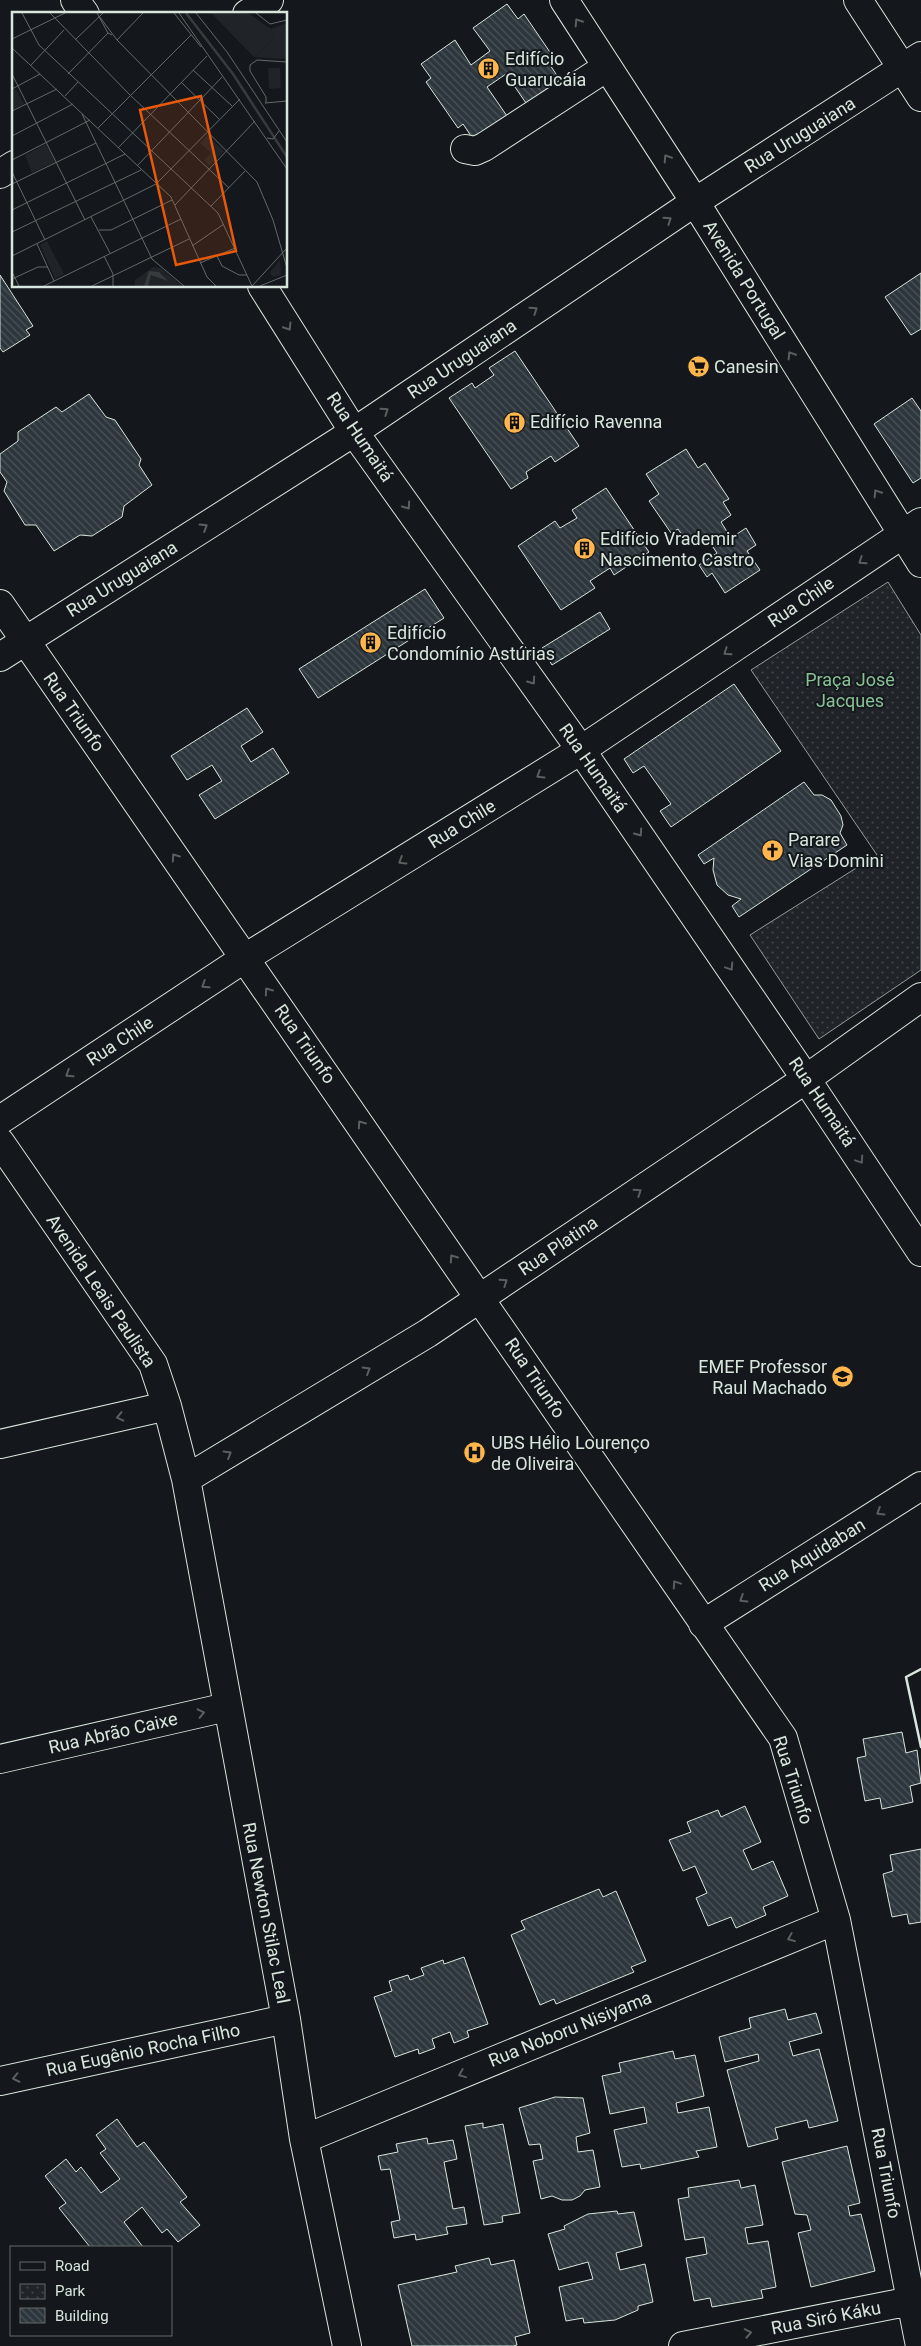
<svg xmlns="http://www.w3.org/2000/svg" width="921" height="2346" viewBox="0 0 921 2346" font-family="Roboto,sans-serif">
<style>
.park{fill:url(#park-dots);stroke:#939e99}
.building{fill:url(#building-back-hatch);stroke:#d8e6dc}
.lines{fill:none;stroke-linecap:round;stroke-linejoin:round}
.minor-casing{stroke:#d8e6dc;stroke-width:30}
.major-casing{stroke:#d8e6dc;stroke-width:30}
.minor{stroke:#14181c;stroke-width:28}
.major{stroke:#14181c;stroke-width:28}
.wall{stroke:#d8e6dc;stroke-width:2.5}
.oneway{stroke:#59605f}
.labels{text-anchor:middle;stroke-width:4;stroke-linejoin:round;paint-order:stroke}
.poi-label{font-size:18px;fill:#d8e6dc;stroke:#14181c;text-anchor:start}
.street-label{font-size:18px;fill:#d8e6dc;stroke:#14181c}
.park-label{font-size:18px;fill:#8ac095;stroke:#14181c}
.inset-river{fill:none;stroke:#363b3e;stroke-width:2.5}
.inset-road{fill:none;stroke:#626a69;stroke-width:1}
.view{fill:#e8590c;fill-opacity:0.15;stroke:#e8590c;stroke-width:2.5}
.inset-edge{fill:none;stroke:#d8e6dc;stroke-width:2.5}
</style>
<defs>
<pattern id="park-dots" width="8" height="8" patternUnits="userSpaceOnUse" patternTransform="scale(1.25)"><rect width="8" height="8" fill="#202428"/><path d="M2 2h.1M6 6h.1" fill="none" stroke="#404447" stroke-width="1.8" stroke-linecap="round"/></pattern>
<pattern id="building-back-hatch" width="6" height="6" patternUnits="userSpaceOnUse" patternTransform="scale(1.25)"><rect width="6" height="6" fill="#2c363c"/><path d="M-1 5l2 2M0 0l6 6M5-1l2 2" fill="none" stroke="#4a5358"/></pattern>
</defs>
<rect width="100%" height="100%" fill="#14181c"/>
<path class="park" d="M888 582 921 635V970L819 1039 750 935 877 855 751 670Z"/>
<path class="building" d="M507 4 518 19 524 14 556 61 550 65 560 80 526 103 506 74 487 87 507 116 473 139 463 124 458 128 426 82 431 78 421 64 455 40 471 65 490 51 473 28Z
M921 273V329L911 335 885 297Z
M0 275 33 326 26 330 30 335 3 352 0 348Z
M515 351 579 446 555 462 551 456 526 472 528 478 511 489 449 398 472 383 475 388 494 375 489 368Z
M89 394 106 417 115 420 141 459 139 465 152 485 124 506 122 517 92 536 80 535 54 551 36 525H25L4 491 7 482 0 472V454L18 441V432L56 407 62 412Z
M912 398 921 411V478L913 483 874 424Z
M686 449 698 468 705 463 729 499 723 502 731 515 721 522 731 538 746 528 756 545 747 551 760 570 725 593 712 573 707 577 699 565 717 553 704 534 688 544 678 529 671 533 649 501 659 494 646 474Z
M606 488 649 552 614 575 610 568 590 581 595 588 561 610 518 546 555 521 560 528 577 518 572 510Z
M425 589 444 618 318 698 299 669Z
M600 612 610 629 552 665 542 648Z
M734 684 781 751 671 827 660 811 671 804 644 766 633 773 624 759Z
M247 708 263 732 241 746 251 762 273 748 289 773 215 819 199 795 222 781 212 765 187 780 171 756Z
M804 782 814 795H822L831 800 841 816 843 825 840 833 847 845 739 917 732 906 741 899 728 895 717 885 713 870 714 858 704 864 698 855Z
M902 1732 906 1753 917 1750 921 1783 910 1786 913 1802 882 1809 880 1798 865 1801 857 1758 866 1756 863 1739Z
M745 1806 761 1842 743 1850 752 1870 773 1861 788 1896 763 1907 766 1915 736 1928 731 1917 708 1926 696 1898 707 1893 695 1866 683 1871 669 1840 691 1832 687 1822 718 1810 721 1817Z
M921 1849V1922L909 1924 907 1914 892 1917 883 1874 893 1871 890 1855Z
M599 1889 603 1897 616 1891 646 1961 631 1967 634 1972 556 2004 554 1999 540 2005 511 1935 525 1929 521 1921Z
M464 1957 488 2024 467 2031 469 2037 454 2043 450 2032 432 2039 435 2048 419 2054 418 2049 395 2057 374 1997 392 1991 389 1981 408 1975 410 1980 424 1975 421 1968 443 1960 444 1964Z
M785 2009 788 2020 816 2013 822 2033 789 2042 793 2056 819 2049 838 2121 809 2128 807 2120 775 2128 778 2139 748 2147 727 2070 759 2061 758 2054 725 2062 719 2037 751 2028 749 2018Z
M673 2051 675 2059 695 2055 704 2096 676 2103 678 2113 709 2107 717 2147 696 2151 699 2157 641 2169 640 2164 622 2167 614 2130 647 2123 644 2107 610 2114 602 2076 621 2072 619 2063Z
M555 2097 583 2098 590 2133 576 2137 578 2152 593 2150 600 2187 585 2190 580 2196 572 2200H562L552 2196 541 2199 533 2161 543 2159 540 2144 529 2145 519 2108Z
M117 2119 137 2147 144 2142 187 2197 180 2202 200 2225 178 2242 167 2229 162 2233 142 2207 124 2222 143 2247H90L59 2208 66 2203 45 2176 66 2159 76 2172 81 2167 101 2193 120 2179 100 2153 106 2149 96 2135Z
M483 2123V2128L503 2124 520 2213 502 2216 503 2222 484 2225 465 2126Z
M427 2138 428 2144 453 2140 457 2159 444 2162 453 2209 464 2207 467 2224 446 2227 448 2234 416 2240 415 2234 394 2238 391 2222 400 2220 390 2169 381 2170 378 2156 398 2152 396 2144Z
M847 2146 860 2203 848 2206 850 2216 861 2214 875 2271 811 2287 798 2233 811 2230 807 2215 795 2214 782 2162Z
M739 2180 741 2188 755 2185 763 2225 745 2228 748 2244 768 2241 776 2287 761 2290 763 2298 712 2307 710 2298 694 2301 686 2258 707 2254 704 2237 685 2240 678 2199 689 2197 688 2188Z
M617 2211 618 2214 634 2212 642 2246 616 2253 620 2270 645 2264 653 2302 638 2306V2310L615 2320 584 2323 583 2318 566 2321 559 2287 593 2279 588 2262 559 2270 548 2234 565 2229 564 2226 588 2214Z
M489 2258 491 2265 514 2260 530 2333 515 2337 517 2345 514 2346H412L398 2285 457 2272 455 2266Z"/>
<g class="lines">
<defs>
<path id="minor" d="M75 0 85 14
M858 0 921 97
M247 14 269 0
M465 149 475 151 484 147 607 67
M0 174 14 165
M262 286 354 432 581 750 806 1079 921 1252
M0 604 783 1738 836 1920 920 2346
M0 657 354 432 695 202 921 56
M0 1120 245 958 581 750 921 522
M0 1142 153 1364 167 1406 186 1479 286 2019 304 2139 347 2346
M0 1444 167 1406
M186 1479 428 1333 806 1079 921 997
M703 1624 921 1486
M0 1759 227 1707
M0 2081 286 2019
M304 2139 836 1920
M683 2346 911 2301"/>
<path id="major" d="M564 0 695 202 921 563"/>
</defs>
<use href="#minor" class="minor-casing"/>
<use href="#major" class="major-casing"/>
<use href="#minor" class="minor"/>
<use href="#major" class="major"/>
<path class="wall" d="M921 1669 906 1677 921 1747"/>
</g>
<defs><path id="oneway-chevron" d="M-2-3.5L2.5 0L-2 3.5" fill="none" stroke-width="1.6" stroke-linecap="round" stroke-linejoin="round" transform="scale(1.25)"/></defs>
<g class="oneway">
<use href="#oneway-chevron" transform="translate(578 22) rotate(-123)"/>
<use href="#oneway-chevron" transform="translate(667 158) rotate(-123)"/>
<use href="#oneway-chevron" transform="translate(668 220) rotate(-34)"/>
<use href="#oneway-chevron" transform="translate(534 310) rotate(-34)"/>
<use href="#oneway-chevron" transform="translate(288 327) rotate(58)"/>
<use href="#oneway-chevron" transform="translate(791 355) rotate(-122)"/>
<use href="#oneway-chevron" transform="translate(385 411) rotate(-34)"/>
<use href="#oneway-chevron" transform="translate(877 493) rotate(-122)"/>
<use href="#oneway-chevron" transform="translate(407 506) rotate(55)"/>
<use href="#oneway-chevron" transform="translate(204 527) rotate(-32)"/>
<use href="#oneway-chevron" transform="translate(862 561) rotate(146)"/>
<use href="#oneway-chevron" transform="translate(727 652) rotate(146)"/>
<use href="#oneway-chevron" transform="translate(532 681) rotate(55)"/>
<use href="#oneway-chevron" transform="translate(540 775) rotate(148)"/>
<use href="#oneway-chevron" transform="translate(639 833) rotate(55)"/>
<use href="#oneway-chevron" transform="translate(175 857) rotate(-125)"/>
<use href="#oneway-chevron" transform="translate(402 861) rotate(148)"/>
<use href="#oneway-chevron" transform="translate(730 967) rotate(56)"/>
<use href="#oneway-chevron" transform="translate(205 985) rotate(147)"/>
<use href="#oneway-chevron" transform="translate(268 991) rotate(-125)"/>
<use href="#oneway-chevron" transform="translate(69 1074) rotate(147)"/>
<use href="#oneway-chevron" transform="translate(361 1124) rotate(-125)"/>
<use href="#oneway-chevron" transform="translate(860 1160) rotate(56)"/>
<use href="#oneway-chevron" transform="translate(638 1192) rotate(-34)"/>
<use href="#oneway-chevron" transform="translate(453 1258) rotate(-125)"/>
<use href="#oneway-chevron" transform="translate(504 1282) rotate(-34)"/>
<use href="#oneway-chevron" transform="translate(367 1370) rotate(-31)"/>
<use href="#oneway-chevron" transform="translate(120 1417) rotate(167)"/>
<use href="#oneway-chevron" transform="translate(228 1454) rotate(-31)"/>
<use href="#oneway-chevron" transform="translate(880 1512) rotate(148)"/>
<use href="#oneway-chevron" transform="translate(676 1584) rotate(-124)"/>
<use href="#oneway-chevron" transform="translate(743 1599) rotate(148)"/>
<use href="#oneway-chevron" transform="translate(201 1713) rotate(-13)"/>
<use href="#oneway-chevron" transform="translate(791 1938) rotate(158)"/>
<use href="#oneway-chevron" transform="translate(462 2074) rotate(158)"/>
<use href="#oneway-chevron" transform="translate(16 2078) rotate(168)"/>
<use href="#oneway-chevron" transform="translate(748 2333) rotate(-11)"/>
</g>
<defs>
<symbol id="building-disc" viewBox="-11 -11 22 22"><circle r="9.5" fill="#ffb74d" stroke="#14181c"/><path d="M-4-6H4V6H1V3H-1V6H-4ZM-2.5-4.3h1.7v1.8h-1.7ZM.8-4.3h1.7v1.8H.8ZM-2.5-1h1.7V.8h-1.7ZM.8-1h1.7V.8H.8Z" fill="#111"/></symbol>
<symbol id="supermarket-disc" viewBox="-11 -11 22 22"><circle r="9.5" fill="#ffb74d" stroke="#14181c"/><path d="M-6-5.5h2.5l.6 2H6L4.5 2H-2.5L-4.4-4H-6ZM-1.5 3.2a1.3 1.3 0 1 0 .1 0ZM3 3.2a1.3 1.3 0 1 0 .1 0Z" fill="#111"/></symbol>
<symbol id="church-disc" viewBox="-11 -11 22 22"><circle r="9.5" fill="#ffb74d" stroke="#14181c"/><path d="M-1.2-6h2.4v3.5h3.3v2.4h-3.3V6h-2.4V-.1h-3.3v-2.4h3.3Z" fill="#111"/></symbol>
<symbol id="school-disc" viewBox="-11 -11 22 22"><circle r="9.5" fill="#ffb74d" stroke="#14181c"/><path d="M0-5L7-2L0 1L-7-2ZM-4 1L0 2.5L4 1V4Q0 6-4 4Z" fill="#111"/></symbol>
<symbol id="hospital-disc" viewBox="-11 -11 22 22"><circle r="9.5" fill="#ffb74d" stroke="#14181c"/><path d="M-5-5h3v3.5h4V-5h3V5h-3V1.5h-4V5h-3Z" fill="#111"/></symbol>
</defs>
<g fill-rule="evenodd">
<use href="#building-disc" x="476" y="56" width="25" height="25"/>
<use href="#supermarket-disc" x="686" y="354" width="25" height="25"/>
<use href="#building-disc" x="502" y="410" width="25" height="25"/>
<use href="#building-disc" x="572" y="536" width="25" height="25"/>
<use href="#building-disc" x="358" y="630" width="25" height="25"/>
<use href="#church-disc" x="760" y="838" width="25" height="25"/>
<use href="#school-disc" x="830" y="1364" width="25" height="25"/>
<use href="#hospital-disc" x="462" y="1440" width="25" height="25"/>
</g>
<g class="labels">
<g class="poi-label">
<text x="505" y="65">Edifício<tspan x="505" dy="21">Guarucáia</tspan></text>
<text x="714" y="373">Canesin</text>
<text x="530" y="428">Edifício Ravenna</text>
<text x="600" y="545">Edifício Vrademir<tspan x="600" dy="21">Nascimento Castro</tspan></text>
<text x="387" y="639">Edifício<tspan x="387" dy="21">Condomínio Astúrias</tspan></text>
<text x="788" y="846">Parare<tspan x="788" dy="21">Vias Domini</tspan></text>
<text x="827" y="1373" text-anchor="end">EMEF Professor<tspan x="827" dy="21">Raul Machado</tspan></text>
<text x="491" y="1449">UBS Hélio Lourenço<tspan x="491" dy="21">de Oliveira</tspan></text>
</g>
<g class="street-label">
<text transform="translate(800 135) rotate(-32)" y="6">Rua Uruguaiana</text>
<text transform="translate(744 280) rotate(58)" y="6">Avenida Portugal</text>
<text transform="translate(462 359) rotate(-34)" y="6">Rua Uruguaiana</text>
<text transform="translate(360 437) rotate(56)" y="6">Rua Humaitá</text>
<text transform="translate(122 579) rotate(-32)" y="6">Rua Uruguaiana</text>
<text transform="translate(801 602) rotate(-34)" y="6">Rua Chile</text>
<text transform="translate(74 712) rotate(55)" y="6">Rua Triunfo</text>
<text transform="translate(593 768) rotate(55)" y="6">Rua Humaitá</text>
<text transform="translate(462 824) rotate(-32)" y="6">Rua Chile</text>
<text transform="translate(120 1041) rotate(-33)" y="6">Rua Chile</text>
<text transform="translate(305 1044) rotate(55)" y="6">Rua Triunfo</text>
<text transform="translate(822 1102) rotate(56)" y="6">Rua Humaitá</text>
<text transform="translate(558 1246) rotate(-34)" y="6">Rua Platina</text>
<text transform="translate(101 1291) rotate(56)" y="6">Avenida Leais Paulista</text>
<text transform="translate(535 1378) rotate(56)" y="6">Rua Triunfo</text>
<text transform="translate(812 1555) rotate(-32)" y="6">Rua Aquidaban</text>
<text transform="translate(113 1733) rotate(-13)" y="6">Rua Abrão Caixe</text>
<text transform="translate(793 1780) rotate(72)" y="6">Rua Triunfo</text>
<text transform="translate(266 1913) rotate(79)" y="6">Rua Newton Stilac Leal</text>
<text transform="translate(570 2029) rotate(-22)" y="6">Rua Noboru Nisiyama</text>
<text transform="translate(143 2050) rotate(-12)" y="6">Rua Eugênio Rocha Filho</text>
<text transform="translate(886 2173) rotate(79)" y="6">Rua Triunfo</text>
<text transform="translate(826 2318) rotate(-11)" y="6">Rua Siró Káku</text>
</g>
<g class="park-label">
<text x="850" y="686">Praça José<tspan x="850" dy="21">Jacques</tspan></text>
</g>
</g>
<g transform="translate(12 12)">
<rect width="275" height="275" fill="#14181c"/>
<path d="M199 1H236L259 17 261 28 242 45ZM268 248 269 263 260 265 258 260Z" fill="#202428"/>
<path d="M275 11V47L242 45 261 28 259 17ZM4 77 12 92 0 98V78ZM195 123 212 139 198 154 192 148 199 141 188 131ZM35 229 52 262 43 267 28 233ZM141 255 149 256 170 274H122L123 268Z" fill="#202428"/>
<path d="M256 56H268L269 76 257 77ZM34 132 43 150 20 161 13 143Z" fill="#202428"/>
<path d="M137 259 147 260 156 269 139 263 136 274H132Z" fill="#363b3e"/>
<path class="inset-river" d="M174 1 221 62 275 145"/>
<path class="inset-road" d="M10 1 27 33 206 201 240 274M38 1 118 83 217 176M85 1 96 21 100 23M162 1 189 35M167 1 275 157M184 1 215 40 275 130M244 1 258 12 275 8M87 4 105 28 245 170 261 208 275 256M0 27 53 1M63 28 91 1M105 28 131 1M0 36 159 185 195 265 204 274M19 53 52 18M181 58 220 94M0 62 73 208M56 62 96 21M169 70 207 107M0 77 28 62M53 84 66 70M253 91 275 89M254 91V85L238 59V53L245 48 275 50M0 99 45 77M70 102 140 247 172 274M86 116 179 23M0 124 61 92M255 126 261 127 267 119M106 136 195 44M0 148 78 108M125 154 210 65M0 160 33 228M0 172 84 131M163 193 243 109M199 194 233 159M0 198 113 142M79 205 98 241M87 218H99L160 188M0 220 129 158M25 232 42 269M180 234 212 212M0 244 144 172 228 87M92 244 101 262V274M205 244 210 254 227 263H235M188 251 223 236M0 260 7 274M0 267 26 255H36M32 274 169 207M80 274 177 227M240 274 275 236M248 274 275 263"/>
<path class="view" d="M189 84 224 239 164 253 128 98Z"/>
<rect width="275" height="275" class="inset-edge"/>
</g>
<rect x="10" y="2246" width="162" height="90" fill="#14181c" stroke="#626a69"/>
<rect x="20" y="2262" width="25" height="8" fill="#14181c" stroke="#626a69"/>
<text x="55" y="2271" font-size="15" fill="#d8e6dc">Road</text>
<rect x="20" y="2284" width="25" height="15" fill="url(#park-dots)" stroke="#626a69"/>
<text x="55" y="2296" font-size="15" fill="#d8e6dc">Park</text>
<rect x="20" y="2308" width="25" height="15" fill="url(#building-back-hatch)" stroke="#626a69"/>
<text x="55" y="2321" font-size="15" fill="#d8e6dc">Building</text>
</svg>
